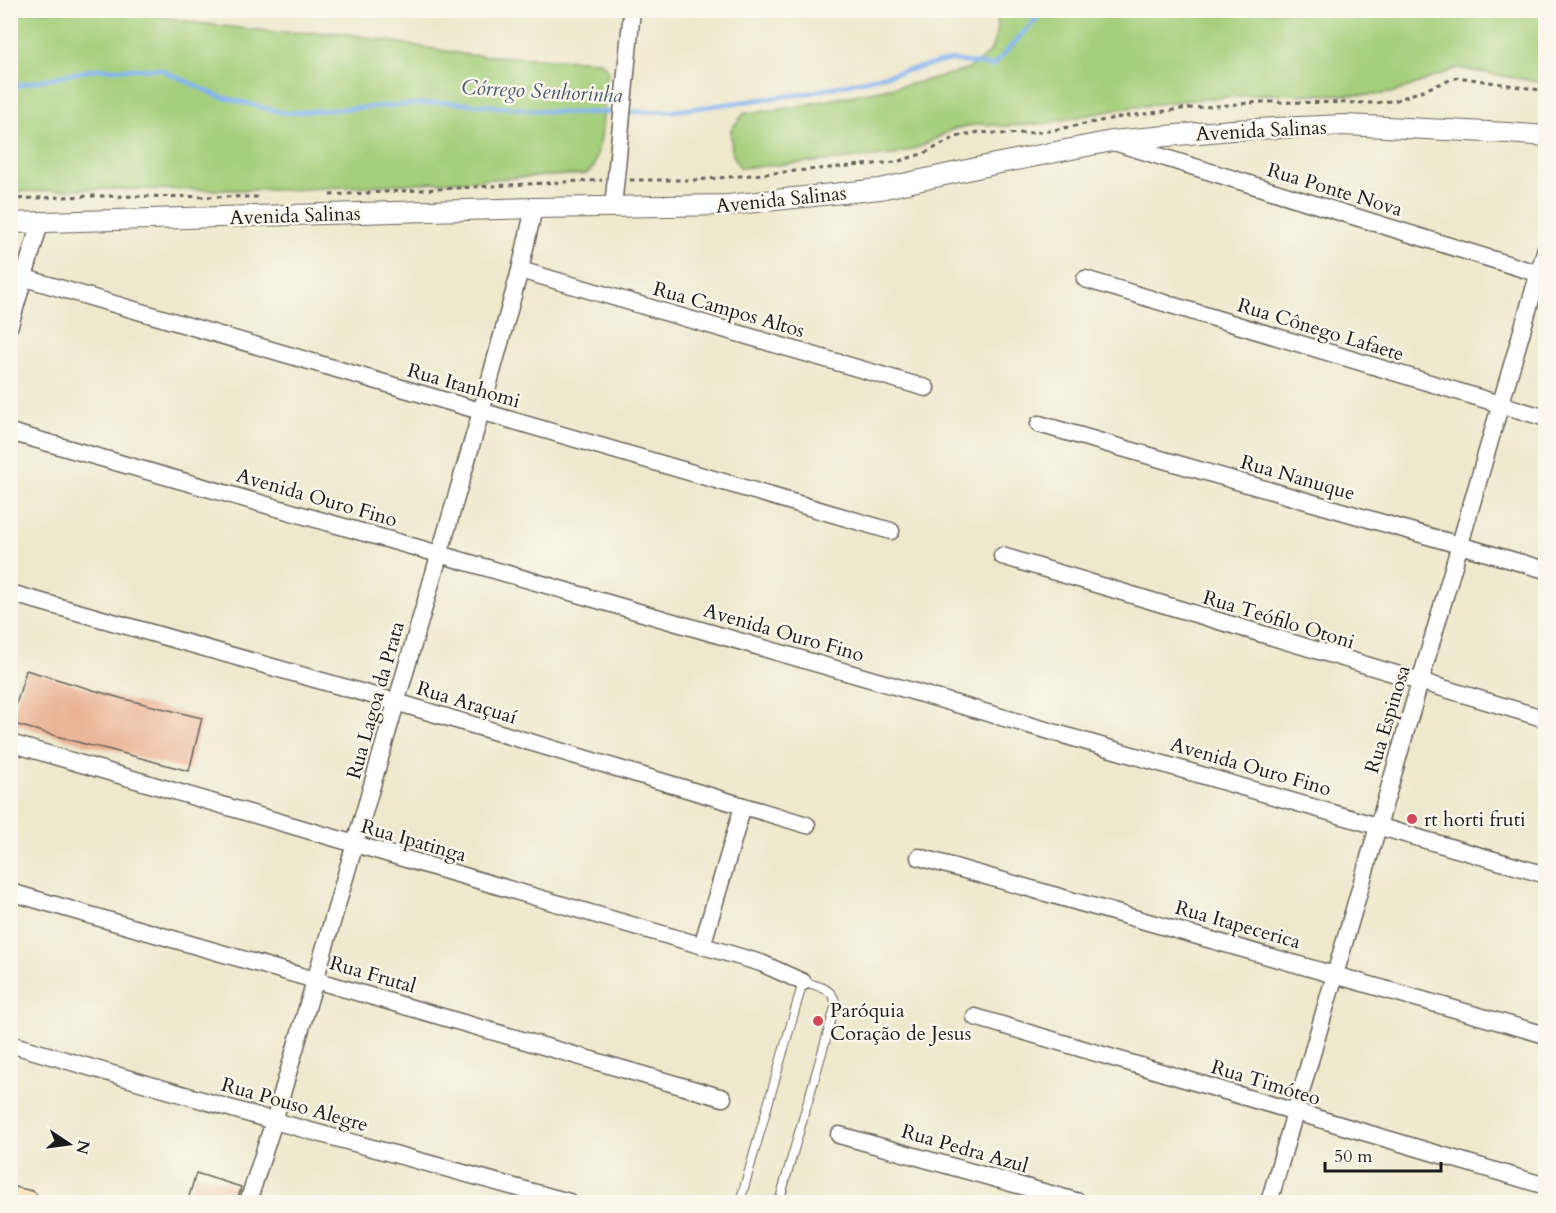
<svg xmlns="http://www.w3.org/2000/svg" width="1556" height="1213" viewBox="0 0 1556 1213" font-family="Cardo,serif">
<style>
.green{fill:#a5cf7b;stroke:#60764c;stroke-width:1.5}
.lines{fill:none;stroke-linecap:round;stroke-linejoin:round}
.stream{stroke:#83b4ef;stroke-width:4.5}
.building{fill:#e8ad8d}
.service-casing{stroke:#66635a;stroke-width:10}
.minor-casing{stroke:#66635a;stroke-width:19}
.tertiary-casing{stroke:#66635a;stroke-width:22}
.secondary-casing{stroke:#66635a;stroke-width:25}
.path{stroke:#66635a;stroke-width:3;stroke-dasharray:4.5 4.5;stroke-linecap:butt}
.service{stroke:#fff;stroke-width:8}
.minor{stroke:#fff;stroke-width:16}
.tertiary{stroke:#fff;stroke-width:20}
.secondary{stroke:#fbe6c4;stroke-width:22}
.poi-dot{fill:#d1495b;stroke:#fbf7ec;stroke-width:2}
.labels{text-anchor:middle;stroke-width:5;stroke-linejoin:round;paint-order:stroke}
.street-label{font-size:20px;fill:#1c1c1c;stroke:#fbf7ec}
.poi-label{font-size:20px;fill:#1c1c1c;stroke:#fbf7ec;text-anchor:start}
.water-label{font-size:21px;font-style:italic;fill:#455970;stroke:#fbf7ec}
</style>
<rect width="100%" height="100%" fill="#fbf7ec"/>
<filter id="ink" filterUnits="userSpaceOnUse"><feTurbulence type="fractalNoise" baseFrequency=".0167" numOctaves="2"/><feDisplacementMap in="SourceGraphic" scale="12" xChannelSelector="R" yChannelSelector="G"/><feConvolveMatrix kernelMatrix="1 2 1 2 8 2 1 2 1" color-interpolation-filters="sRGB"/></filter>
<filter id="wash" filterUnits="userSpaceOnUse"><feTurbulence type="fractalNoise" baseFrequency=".008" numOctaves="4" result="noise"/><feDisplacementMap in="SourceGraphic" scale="24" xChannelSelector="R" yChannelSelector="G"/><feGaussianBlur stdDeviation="1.35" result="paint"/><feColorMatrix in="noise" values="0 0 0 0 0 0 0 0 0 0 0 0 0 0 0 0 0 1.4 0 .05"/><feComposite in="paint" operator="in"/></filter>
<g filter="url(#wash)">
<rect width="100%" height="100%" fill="#eee8cc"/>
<path class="green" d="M10 11H134L197 23 275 32 343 33 469 55 600 61 608 70 601 137 594 167 586 174 288 190 90 189 11 192Z
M997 11H1545V83L1457 68 1395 92 1375 95 1262 94 1180 101 1120 109 1042 124 1005 126 979 124 953 129 922 146 895 155 740 168 732 153 731 129 745 113 777 110 814 103 916 83 969 69 990 52 998 30Z"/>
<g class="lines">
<path class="stream" d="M10 87 95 69H160L218 96 285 113 447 102 567 113 618 112
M626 112 674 111 809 93 951 60 993 66 1040 15 1054 10"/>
</g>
<g id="blocks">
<path class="building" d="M26 670 120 698 202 718 189 771 107 749 88 745 11 723Z
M196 1173 241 1187 237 1203H187Z"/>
</g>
</g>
<g filter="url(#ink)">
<use href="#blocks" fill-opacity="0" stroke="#66635a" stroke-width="1.5"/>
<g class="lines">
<defs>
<path id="service" d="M740 1202 803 982C818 986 832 987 836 1004L779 1202"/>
<path id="minor" d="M1114 142 1546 276
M613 208 632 10
M520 270 926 388
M25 278 891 531
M1085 279 1546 418
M10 325 40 223
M1039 424 1546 570
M10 432 439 554 1546 875
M1002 556 1546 719
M10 593 396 702 807 825
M10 743 761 963 803 982
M919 857 1546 1035
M10 892 723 1098
M702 946 743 806
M975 1017 1546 1186
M10 1044 274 1121 569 1202
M839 1135 1079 1202
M248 1202 274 1121 481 412 520 270 534 208
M1269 1202 1546 248"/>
<path id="tertiary" d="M10 223 534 208 728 205 880 189 995 164 1112 141 1232 130 1345 125 1508 133 1546 136"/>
<path id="secondary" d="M10 1198 28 1202"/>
</defs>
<use href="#service" class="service-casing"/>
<use href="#minor" class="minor-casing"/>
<use href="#tertiary" class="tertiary-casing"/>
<use href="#secondary" class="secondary-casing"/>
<path class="path" d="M630 180H696L896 162 925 153 956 137 979 132 1005 134 1043 132 1121 117 1181 109 1262 102 1375 103 1397 100 1458 77 1546 91
M330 195 602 180
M10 199 90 196 261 197"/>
<use href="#service" class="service"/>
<use href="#minor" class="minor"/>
<use href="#tertiary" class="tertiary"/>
<use href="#secondary" class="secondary"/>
</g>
</g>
<g class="poi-dot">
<circle cx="1412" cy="819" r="6"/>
<circle cx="818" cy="1021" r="6"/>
</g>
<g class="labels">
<g class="street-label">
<text transform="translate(1261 130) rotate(-3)" y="7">Avenida Salinas</text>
<text transform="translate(1335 189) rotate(17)" y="7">Rua Ponte Nova</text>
<text transform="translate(781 199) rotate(-6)" y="7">Avenida Salinas</text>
<text transform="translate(295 215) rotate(-2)" y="7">Avenida Salinas</text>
<text transform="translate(729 309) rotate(16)" y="7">Rua Campos Altos</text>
<text transform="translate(1321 329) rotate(17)" y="7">Rua Cônego Lafaete</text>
<text transform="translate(464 385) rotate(16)" y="7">Rua Itanhomi</text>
<text transform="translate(1298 477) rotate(16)" y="7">Rua Nanuque</text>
<text transform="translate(317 497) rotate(16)" y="7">Avenida Ouro Fino</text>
<text transform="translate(1279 619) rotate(17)" y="7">Rua Teófilo Otoni</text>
<text transform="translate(784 632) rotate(16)" y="7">Avenida Ouro Fino</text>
<text transform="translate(375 700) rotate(-74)" y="7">Rua Lagoa da Prata</text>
<text transform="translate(467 702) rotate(17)" y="7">Rua Araçuaí</text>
<text transform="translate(1387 719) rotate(-73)" y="7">Rua Espinosa</text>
<text transform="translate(1251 766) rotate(16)" y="7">Avenida Ouro Fino</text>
<text transform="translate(414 840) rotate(16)" y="7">Rua Ipatinga</text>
<text transform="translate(1238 924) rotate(16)" y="7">Rua Itapecerica</text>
<text transform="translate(373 974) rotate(16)" y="7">Rua Frutal</text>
<text transform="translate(1266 1082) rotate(17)" y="7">Rua Timóteo</text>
<text transform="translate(295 1104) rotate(16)" y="7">Rua Pouso Alegre</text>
<text transform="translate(965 1148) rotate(16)" y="7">Rua Pedra Azul</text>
</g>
<g class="poi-label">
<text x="1424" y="826">rt horti fruti</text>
<text x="830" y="1017">Paróquia<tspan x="830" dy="23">Coração de Jesus</tspan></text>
</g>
<g class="water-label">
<text transform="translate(542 91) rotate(3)" y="7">Córrego Senhorinha</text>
</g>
</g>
<rect width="1556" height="1213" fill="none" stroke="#fbf7ec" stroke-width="36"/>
<g transform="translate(69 1144) rotate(103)" stroke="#fbf7ec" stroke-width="4.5" paint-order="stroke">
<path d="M0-4.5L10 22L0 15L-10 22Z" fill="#1c1c1c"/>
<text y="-9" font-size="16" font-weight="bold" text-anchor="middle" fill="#1c1c1c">N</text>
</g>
<path d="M1325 1162v9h116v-9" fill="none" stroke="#1c1c1c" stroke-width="3"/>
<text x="1334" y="1162" font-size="18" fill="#1c1c1c" stroke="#fbf7ec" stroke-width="4.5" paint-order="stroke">50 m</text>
</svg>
